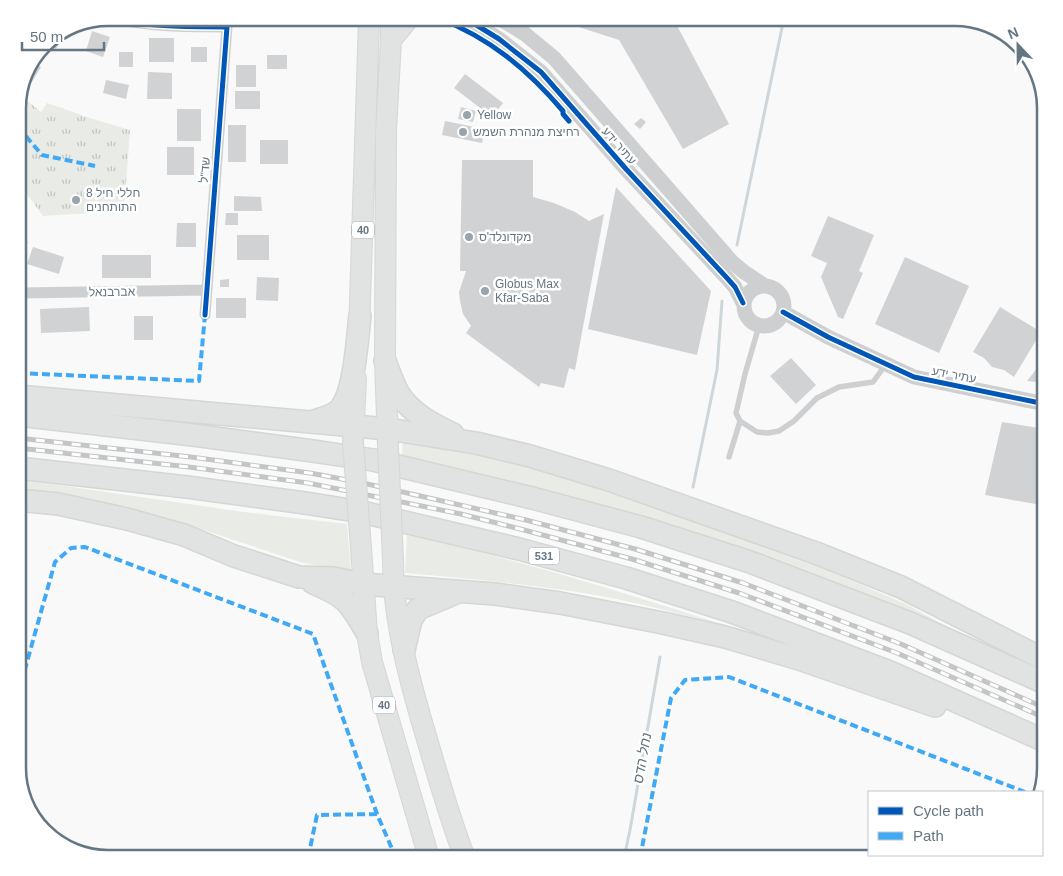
<svg xmlns="http://www.w3.org/2000/svg" width="1063" height="876" viewBox="0 0 1063 876" font-family="Arial,'Noto Sans Hebrew',sans-serif">
<style>
.grass{fill:#e8ebe6}
.park{fill:url(#park-tufts)}
.lines{fill:none;stroke-linecap:round;stroke-linejoin:round}
.stream{stroke:#ced6d9;stroke-width:3}
.building{fill:#d0d2d3}
.trunk-casing{stroke:#d5d6d6;stroke-width:22}
.motorway-casing{stroke:#d5d6d6;stroke-width:24}
.service{stroke:#cecfd0;stroke-width:5.5}
.minor{stroke:#cecfd0;stroke-width:11}
.tertiary{stroke:#cecfd0;stroke-width:15}
.trunk{stroke:#e1e2e2;stroke-width:20}
.motorway{stroke:#e1e2e2;stroke-width:21}
.rail-casing{stroke:#c3c5c6;stroke-width:5}
.rail{stroke:#fff;stroke-width:3;stroke-dasharray:9;stroke-linecap:butt}
.trunk-bridge-casing{stroke:#d5d6d6;stroke-width:22;stroke-linecap:butt}
.trunk-bridge{stroke:#e1e2e2;stroke-width:20}
.quiet{stroke:#3fa9f5;stroke-width:4;stroke-dasharray:8 4;stroke-linecap:butt}
.cycleway-casing{stroke:#fff;stroke-width:8}
.cycleway{stroke:#0057b8;stroke-width:5}
.poi-dot{fill:#99a4ac;stroke:#fff;stroke-width:2}
.labels{text-anchor:middle;stroke-width:5;stroke-linejoin:round;paint-order:stroke}
.shield{fill:#fff;stroke:#939fa8;stroke-width:1}
.shield-label{font-size:11px;font-weight:bold;fill:#657683}
.poi-label{font-size:12px;fill:#657683;stroke:#fff;text-anchor:start}
.street-label{font-size:12px;fill:#657683;stroke:#fff}
.water-label{font-size:14px;font-style:italic;fill:#60757c;stroke:#fff}
.rim{fill:none;stroke:#657683;stroke-width:2.5}
</style>
<defs>
<pattern id="park-tufts" width="24" height="20" patternUnits="userSpaceOnUse" patternTransform="scale(1.25)"><rect width="24" height="20" fill="#e8ebe6"/><path d="M3 7l-1-3M5 7V3M7 7l1-3M15 17l-1-3M17 17v-4M19 17l1-3" fill="none" stroke="#c0c3c0"/></pattern>
</defs>
<rect width="100%" height="100%" fill="#f9f9f9"/>
<path class="grass" d="M403 438 486 454 639 501 804 560 908 605 980 645 801 570 671 525 402 456Z
M24 480 244 512 347 524 351 572 300 562 168 518 75 496 22 489Z
M407 535C516 559 623 592 730 627 689 616 648 605 607 597 540 585 472 579 405 573Z"/>
<path class="park" d="M20 95 41 112 47 103 93 119 130 130 124 211 43 216 18 182V102Z"/>
<g class="lines">
<path class="stream" d="M737 245 784 18
M693 487 717 370 722 301
M624 858 630 830 660 657"/>
</g>
<path class="building" d="M560 18H673L729 124 683 149 619 40 566 23Z
M92 31 110 37 103 57 86 51Z
M65 34 56 49 46 43 48 40Z
M149 38H174V62H149Z
M191 47H207V62H191Z
M119 52H133V67H119Z
M267 55H287V69H267Z
M32 62 41 67 32 82 24 78 27 68Z
M236 65H256V87H236Z
M148 72 172 73V99H147Z
M465 74 503 103 492 117 454 88Z
M106 80 129 85 126 99 103 93Z
M235 91H260V109H235Z
M461 107 476 111 473 122 458 119Z
M177 109H201V141H177Z
M641 118 646 122 640 129 634 124Z
M445 121 485 129 482 143 442 135Z
M228 125H246V162H228Z
M260 140H288V164H260Z
M167 147H194V175H167Z
M462 160H533V197L554 203 575 212 589 221 604 214 575 370 569 368 564 388 541 383 539 387 466 333 471 326 463 314 460 301 459 292 466 271H460Z
M616 187 711 291 697 355 588 329Z
M234 196 261 197 262 211H234Z
M226 213H238V225H225Z
M828 216 874 235 859 271 863 273 843 319 838 317 821 277 827 263 811 256Z
M177 223H196V247H176Z
M237 235H269V260H237Z
M18 237 28 242 18 261Z
M33 247 64 257 59 274 27 264Z
M102 255H151V278H102Z
M905 257 969 286 939 353 875 324Z
M257 277 279 278 278 301 256 300Z
M229 279V287H220V280Z
M216 298H246V318H216Z
M89 307 90 331 41 333 40 309Z
M1000 307 1041 332 1014 377 1004 370 992 367 984 358 973 352Z
M134 316H153V340H134Z
M18 333 26 334 24 358H18Z
M791 358 816 385 796 404 770 376Z
M1045 358V383L1027 381Z
M1002 422 1045 429V484L1041 505 985 495Z"/>
<g class="lines">
<defs>
<path id="trunk" d="M391 40 409 18
M359 333 369 18
M353 442 356 379
M388 445 385 361 386 131 391 40V18
M361 548 367 633 372 662 429 858
M393 560C393 623 411 686 429 746 440 784 451 822 465 858"/>
<path id="motorway" d="M385 361C389 371 393 384 399 394 411 413 432 424 453 434
M18 396 388 429 476 443 530 456 609 480 816 553 901 587 1045 660
M18 415 193 435 313 451 373 460 532 498 641 527 750 562 910 623 1045 683
M314 421C323 418 332 416 339 410 355 393 357 339 360 316
M18 468 187 487 305 503 362 512 519 549 626 578 732 612 890 672 1045 741
M18 500 58 504 127 519 184 535 234 556 299 577 334 578 362 584 495 594 560 603 663 623 725 637 799 659 935 706
M313 583C347 597 349 602 367 633
M404 650 411 620 418 609 456 593"/>
</defs>
<use href="#trunk" class="trunk-casing"/>
<use href="#motorway" class="motorway-casing"/>
<path class="service" d="M759 326 745 374 736 413 740 421 757 432 768 433 779 431 794 421 817 398 839 387 873 382 886 364
M729 457 740 421"/>
<path class="minor" d="M111 18C149 27 187 27 227 27L205 315
M18 291 21 293 206 290"/>
<path class="tertiary" d="M465 18 499 39 541 72 626 169 727 278 735 287 743 303
M499 18 525 34 554 58 732 262 744 272 765 286
M744 306a20 20 0 1 1 40 0a20 20 0 1 1-40 0Z
M783 312 828 337 914 377 1045 404"/>
<use href="#trunk" class="trunk"/>
<use href="#motorway" class="motorway"/>
<defs>
<path id="rail" d="M18 438 191 457 310 473 363 483 526 520 635 549 743 583 901 644 1045 708
M18 448 189 467 308 483 461 514 524 530 632 559 739 593 897 653 1045 718"/>
</defs>
<use href="#rail" class="rail-casing"/>
<use href="#rail" class="rail"/>
<defs>
<path id="trunk-bridge" d="M353 442 361 548
M388 447 393 560"/>
</defs>
<use href="#trunk-bridge" class="trunk-bridge-casing"/>
<use href="#trunk-bridge" class="trunk-bridge"/>
<path class="quiet" d="M324 22V18
M18 127 42 155 95 166
M18 373 199 381 205 315
M18 694 55 562 71 548 85 547 313 634 377 814 396 858
M308 858 317 815 377 814
M640 858 671 698 685 680 729 677 1025 792"/>
<defs>
<path id="cycleway" d="M111 18C149 27 187 27 227 27L205 315
M438 18C490 38 527 69 563 111V114L569 121
M465 18 499 39 541 72 626 169 727 278 735 287 743 303
M783 312 828 337 914 377 1045 404"/>
</defs>
<use href="#cycleway" class="cycleway-casing"/>
<use href="#cycleway" class="cycleway"/>
</g>
<g class="poi-dot">
<circle cx="467" cy="115" r="5"/>
<circle cx="463" cy="132" r="5"/>
<circle cx="76" cy="200" r="5"/>
<circle cx="469" cy="237" r="5"/>
<circle cx="485" cy="291" r="5"/>
</g>
<g class="labels">
<g class="shield">
<rect x="352" y="221.5" width="22" height="17" rx="4"/>
<rect x="529" y="547.5" width="30" height="17" rx="4"/>
<rect x="373" y="696.5" width="22" height="17" rx="4"/>
</g>
<g class="shield-label">
<text x="363" y="234">40</text>
<text x="544" y="560">531</text>
<text x="384" y="709">40</text>
</g>
<g class="poi-label">
<text x="477" y="119">Yellow</text>
<text x="473" y="136">רחיצת מנהרת השמש</text>
<text x="86" y="197">8 חללי חיל<tspan x="86" dy="14">התותחנים</tspan></text>
<text x="479" y="241">מקדונלד'ס</text>
<text x="495" y="288">Globus Max<tspan x="495" dy="14">Kfar-Saba</tspan></text>
</g>
<g class="street-label">
<text transform="translate(619 146) rotate(49)" y="4">עתיר ידע</text>
<text transform="translate(205 170) rotate(-85)" y="4">שד"ל</text>
<text transform="translate(112 292) rotate(-1)" y="4">אברבנאל</text>
<text transform="translate(954 375) rotate(11)" y="4">עתיר ידע</text>
</g>
<g class="water-label">
<text transform="translate(642 758) rotate(-80)" y="5">נחל הדס</text>
</g>
</g>
<path d="M0 0H1063V876H0ZM108 26H955A82 82 0 0 1 1037 108V768A82 82 0 0 1 955 850H108A82 82 0 0 1 26 768V108A82 82 0 0 1 108 26Z" fill="#fff" fill-rule="evenodd"/>
<path class="rim" d="M108 26H955A82 82 0 0 1 1037 108V768A82 82 0 0 1 955 850H108A82 82 0 0 1 26 768V108A82 82 0 0 1 108 26Z"/>
<rect x="868" y="791" width="175" height="65" fill="#ffffff" stroke="#c1c8cd"/>
<rect x="878" y="807" width="25" height="8" fill="#0057b8" stroke="#c1c8cd"/>
<text x="913" y="816" font-size="15" fill="#657683">Cycle path</text>
<rect x="878" y="832" width="25" height="8" fill="#3fa9f5" stroke="#c1c8cd"/>
<text x="913" y="841" font-size="15" fill="#657683">Path</text>
<g transform="translate(1018 45) rotate(338)" stroke="#ffffff" stroke-width="4" paint-order="stroke">
<path d="M0-4L9 19L0 12L-9 19Z" fill="#657683"/>
<text y="-8" font-size="14" font-weight="bold" text-anchor="middle" fill="#657683">N</text>
</g>
<path d="M22 42v8h82v-8" fill="none" stroke="#657683" stroke-width="2.5"/>
<text x="30" y="42" font-size="15" fill="#657683" stroke="#ffffff" stroke-width="4" paint-order="stroke">50 m</text>
</svg>
